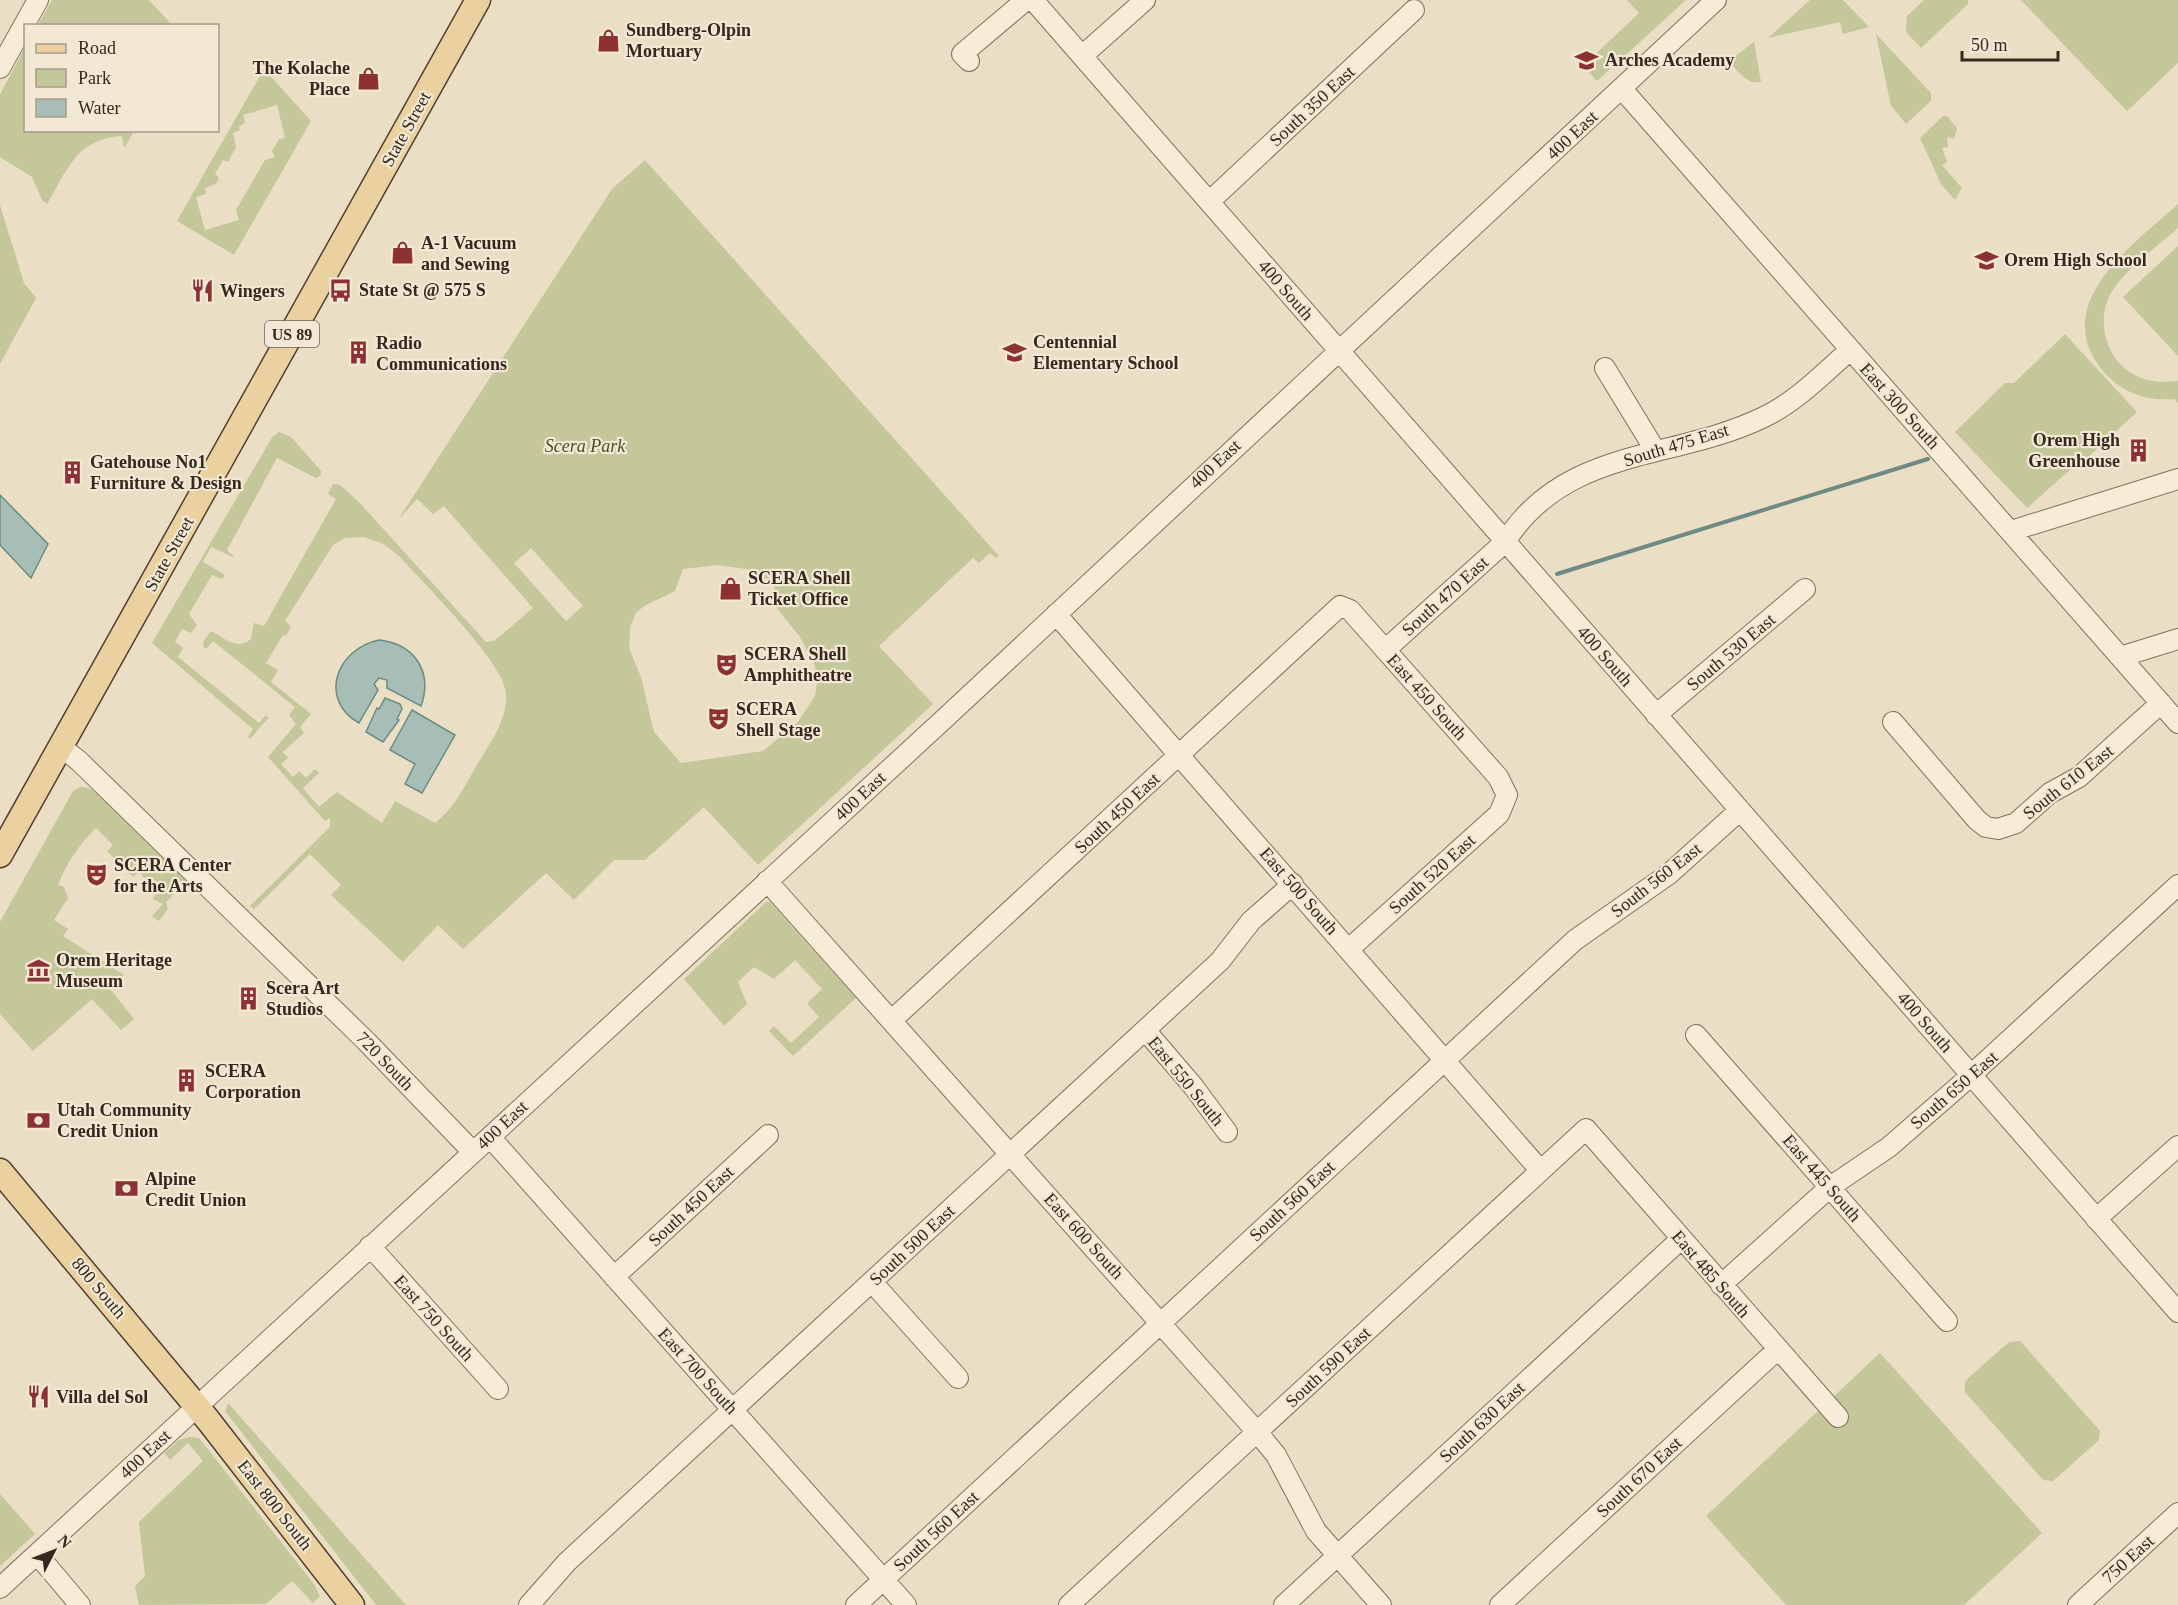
<svg xmlns="http://www.w3.org/2000/svg" width="2178" height="1605" viewBox="0 0 2178 1605" font-family="'Times New Roman',serif">
<style>
.green{fill:#c3c799;fill-rule:evenodd}
.water{fill:#a6beb6;stroke:#6d8b83;stroke-width:1.5}
.lines{fill:none;stroke-linecap:round;stroke-linejoin:round}
.stream{stroke:#6d8b83;stroke-width:4}
.minor-casing{stroke:#83705c;stroke-width:22}
.major-casing{stroke:#513f30;stroke-width:27}
.minor{stroke:#f6ecd7;stroke-width:20}
.major{stroke:#ead19f;stroke-width:24}
.labels{text-anchor:middle;stroke-width:4.5;stroke-linejoin:round;paint-order:stroke}
.shield{fill:#f2e8d3;stroke:#6d6255;stroke-width:1.5}
.shield-label{font-size:16px;font-weight:bold;fill:#34291f}
.poi-label{font-size:18px;font-weight:bold;fill:#34291f;stroke:#f2e8d3;text-anchor:start}
.street-label{font-size:18px;fill:#34291f;stroke:#f2e8d3}
.park-label{font-size:18px;font-style:italic;fill:#464f27;stroke:#f2e8d3}
</style>
<rect width="100%" height="100%" fill="#eadec4"/>
<path class="green" d="M52 0H149L172 25H38Z
M1627 0H1686L1597 81 1583 66 1639 13Z
M1810 0H1843L1869 27 1843 34 1840 22 1768 38Z
M1924 0H1968V4L1921 48 1906 32 1907 16Z
M2021 0H2178V63L2127 111Z
M1876 34 1931 93V101L1906 124 1891 106Z
M1754 42 1761 82C1746 85 1738 71 1729 61Z
M25 47 26 130 134 131 124 148 122 136C76 139 68 169 47 204L42 200 32 177 0 157V95Z
M264 69 311 121 234 255 177 221ZM277 105 285 138 279 139 272 151 275 157 265 160 236 210 239 220 205 230 196 197 206 194 205 188 216 184 219 178 215 174 223 160 228 162 236 147 233 133 240 130 239 126 245 123 243 115Z
M1943 116H1947L1957 128 1954 139 1947 137 1948 147 1942 148 1947 162 1942 165 1962 188 1955 200 1941 184 1920 138Z
M645 160 999 556 996 558 990 553 979 563 973 558 879 646 933 704 758 865 704 807 645 860H614L574 900 546 873 463 949 438 925 403 962 331 895 341 885 310 854 254 909 250 906 330 827V818L325 821 268 757 296 724 289 715 295 707 213 641 207 648H204L203 642 211 631C224 638 237 651 251 639L254 623 264 626 336 499 328 494 333 484 340 485 357 500 486 642 494 641 533 608 444 506 433 514 417 499 398 520 612 189ZM364 537 384 544 400 557C423 583 504 662 506 693 508 718 492 740 480 760 466 783 456 807 435 823L395 801 382 823 337 792 319 807 303 788 319 773 315 769 306 778 299 771 293 777 281 764 288 758 283 752 304 733 300 727 311 714 271 682 278 670 266 663 283 635 286 636 291 626 285 621 333 545 345 538ZM531 548 583 606 566 621 514 563ZM717 565 754 570 774 584 776 607 800 637 815 666 817 682 815 696 798 722 763 751 681 763 654 732 641 677 629 648 630 627 636 613 644 606 675 591 683 569Z
M2178 204V228C2157 247 2126 268 2111 293 2094 323 2108 366 2141 378 2154 383 2165 382 2178 381V403L2174 399C2147 401 2122 393 2104 372 2046 305 2134 244 2178 204Z
M0 205 24 283 36 298 0 364Z
M2178 246V356L2123 297Z
M2065 334 2137 412 2086 459 2080 461 2027 508 1955 432 2005 383H2014Z
M279 432 291 437 321 471V475L316 478 277 458 227 550 235 558 211 547 203 562 224 574V577L221 579 212 575 189 614 197 625 191 633 182 629 175 642 183 648 178 657 259 723 265 716 269 717 250 739 248 737 253 729 152 643 273 436Z
M80 787 89 788 98 793 188 881 166 902 168 909 159 921 152 916 163 904 153 899 157 891 139 872 133 877 107 851 113 845 96 828C79 845 67 862 58 885L64 887 68 898 54 920 68 929 63 936 124 975 110 989 134 1019 121 1030 92 999 33 1051 0 1014V922L73 791Z
M766 902H770L856 998 793 1056 769 1031 774 1026 791 1043 819 1017 807 1003 822 989 795 960 774 979 754 967 738 982 747 1004 724 1026 684 979Z
M2020 1341 2100 1431 2099 1440 2053 1481 2043 1480 1965 1392V1381L2009 1342Z
M1880 1353 2042 1533 1964 1605H1786L1706 1516Z
M228 1403 406 1605H376L225 1411Z
M190 1437 199 1438 314 1584 320 1596 313 1603 292 1581 266 1604 139 1605 135 1586 145 1576 139 1522 203 1461 188 1443 170 1460 164 1453 179 1440Z
M0 1494 35 1534 0 1566Z"/>
<path class="water" d="M0 495 48 544 31 578 0 545Z
M379 640C415 644 433 672 421 706L387 688V680L379 678 374 684 378 690 359 723C318 700 336 649 379 640Z
M385 698 400 704 402 709 397 719 399 720 383 742 366 732 377 708 379 709Z
M412 710 455 735 422 793 405 784 415 764 390 750Z"/>
<g class="lines">
<path class="stream" d="M1557 574 1928 459"/>
<defs>
<path id="minor" d="M1033 0 2178 1312
M1082 56 1145 0
M969 61 962 54 1026 0
M0 68 38 0
M1622 89 2178 723
M1209 202 1414 10
M1605 368 1655 450
M2011 531 2178 479
M1056 614 1540 1170
M1385 650 1505 542C1566 446 1674 461 1764 417 1797 401 1823 374 1850 350
M2120 657 2178 639
M1656 715 1805 589
M1893 722 1977 820 1986 827 1998 829 2016 823 2050 793 2079 777 2161 703
M61 747 79 761 366 1041 473 1152
M767 881 1257 1432 1276 1455 1316 1531 1381 1605
M892 1020 1340 606 1350 610 1498 777 1507 795 1499 814 1349 949
M1145 1030 1193 1086 1227 1132
M1696 1035 1947 1321
M490 1137 906 1605
M2096 1219 2178 1146
M370 1246 498 1389
M614 1277 768 1135
M872 1282 958 1378
M1721 1285 1830 1187 1889 1147 1958 1087 2178 885
M37 1554 80 1605
M0 1588 943 720 1716 0
M529 1605 567 1562 1220 961 1251 921 1293 884
M856 1605 1575 940 1669 874 1739 811
M1069 1605 1586 1129 1838 1417
M1284 1605 1681 1239
M1500 1605 1778 1349
M2078 1605 2178 1513"/>
<path id="major" d="M0 855 478 0
M0 1171 208 1420 352 1605"/>
</defs>
<use href="#minor" class="minor-casing"/>
<use href="#major" class="major-casing"/>
<use href="#minor" class="minor"/>
<use href="#major" class="major"/>
</g>
<defs>
<symbol id="shop-bare" viewBox="-9 -9 18 18"><path d="M-5-2.5h2.3a2.7 3.5 0 0 1 5.4 0H5L5.5 6h-11ZM-1.5-2.5h3a1.5 2.3 0 0 0-3 0Z" fill="#8d3234" stroke="#f2e8d3" stroke-width="2.5" paint-order="stroke"/></symbol>
<symbol id="school-bare" viewBox="-9 -9 18 18"><path d="M0-5L7-2L0 1L-7-2ZM-4 1L0 2.5L4 1V4Q0 6-4 4Z" fill="#8d3234" stroke="#f2e8d3" stroke-width="2.5" paint-order="stroke"/></symbol>
<symbol id="bus-bare" viewBox="-9 -9 18 18"><path d="M-5-6H5V4H4V6H2V4H-2V6H-4V4H-5ZM-3.5-4V0h7V-4ZM-3.5 1.2v1.5H-2V1.2ZM2 1.2v1.5H3.5V1.2Z" fill="#8d3234" stroke="#f2e8d3" stroke-width="2.5" paint-order="stroke"/></symbol>
<symbol id="restaurant-bare" viewBox="-9 -9 18 18"><path d="M-5-6h1v4h1v-4h1v4h1v-4h1v5L-1.5 .5V6h-2V.5L-5-1ZM5-6V6H3V1.5H1.5Q1.5-4 5-6Z" fill="#8d3234" stroke="#f2e8d3" stroke-width="2.5" paint-order="stroke"/></symbol>
<symbol id="building-bare" viewBox="-9 -9 18 18"><path d="M-4-6H4V6H1V3H-1V6H-4ZM-2.5-4.3h1.7v1.8h-1.7ZM.8-4.3h1.7v1.8H.8ZM-2.5-1h1.7V.8h-1.7ZM.8-1h1.7V.8H.8Z" fill="#8d3234" stroke="#f2e8d3" stroke-width="2.5" paint-order="stroke"/></symbol>
<symbol id="theatre-bare" viewBox="-9 -9 18 18"><path d="M-5-5.5Q0-4 5-5.5V0Q5 5 0 6Q-5 5-5 0ZM-3.3-2.5H-1v1.5H-3.3ZM1-2.5H3.3v1.5H1ZM-2.8 1Q0 5.5 2.8 1Z" fill="#8d3234" stroke="#f2e8d3" stroke-width="2.5" paint-order="stroke"/></symbol>
<symbol id="museum-bare" viewBox="-9 -9 18 18"><path d="M0-6L6-3V-2H-6V-3ZM-5-1h2V3h-2ZM-1-1h2V3h-2ZM3-1h2V3H3ZM-6 4H6V6H-6Z" fill="#8d3234" stroke="#f2e8d3" stroke-width="2.5" paint-order="stroke"/></symbol>
<symbol id="bank-bare" viewBox="-9 -9 18 18"><path d="M-6-4H6V4H-6ZM0-2.3a2.3 2.3 0 1 0 0 4.6a2.3 2.3 0 1 0 0-4.6Z" fill="#8d3234" stroke="#f2e8d3" stroke-width="2.5" paint-order="stroke"/></symbol>
</defs>
<g fill-rule="evenodd">
<use href="#shop-bare" x="592" y="24" width="33" height="33"/>
<use href="#school-bare" x="1570" y="44" width="33" height="33"/>
<use href="#shop-bare" x="352" y="62" width="33" height="33"/>
<use href="#shop-bare" x="386" y="236" width="33" height="33"/>
<use href="#school-bare" x="1970" y="244" width="33" height="33"/>
<use href="#bus-bare" x="324" y="274" width="33" height="33"/>
<use href="#restaurant-bare" x="186" y="274" width="33" height="33"/>
<use href="#school-bare" x="998" y="336" width="33" height="33"/>
<use href="#building-bare" x="342" y="336" width="33" height="33"/>
<use href="#building-bare" x="2122" y="434" width="33" height="33"/>
<use href="#building-bare" x="56" y="456" width="33" height="33"/>
<use href="#shop-bare" x="714" y="572" width="33" height="33"/>
<use href="#theatre-bare" x="710" y="648" width="33" height="33"/>
<use href="#theatre-bare" x="702" y="702" width="33" height="33"/>
<use href="#theatre-bare" x="80" y="858" width="33" height="33"/>
<use href="#museum-bare" x="22" y="954" width="33" height="33"/>
<use href="#building-bare" x="232" y="982" width="33" height="33"/>
<use href="#building-bare" x="170" y="1064" width="33" height="33"/>
<use href="#bank-bare" x="22" y="1104" width="33" height="33"/>
<use href="#bank-bare" x="110" y="1172" width="33" height="33"/>
<use href="#restaurant-bare" x="22" y="1380" width="33" height="33"/>
</g>
<g class="labels">
<rect class="shield" x="265" y="321" width="54" height="26" rx="4.5"/>
<g class="shield-label">
<text x="292" y="340">US 89</text>
</g>
<g class="poi-label">
<text x="626" y="36">Sundberg-Olpin<tspan x="626" dy="21">Mortuary</tspan></text>
<text x="1605" y="66">Arches Academy</text>
<text x="350" y="74" text-anchor="end">The Kolache<tspan x="350" dy="21">Place</tspan></text>
<text x="421" y="249">A-1 Vacuum<tspan x="421" dy="21">and Sewing</tspan></text>
<text x="2004" y="266">Orem High School</text>
<text x="359" y="296">State St @ 575 S</text>
<text x="220" y="297">Wingers</text>
<text x="1033" y="348">Centennial<tspan x="1033" dy="21">Elementary School</tspan></text>
<text x="376" y="349">Radio<tspan x="376" dy="21">Communications</tspan></text>
<text x="2120" y="446" text-anchor="end">Orem High<tspan x="2120" dy="21">Greenhouse</tspan></text>
<text x="90" y="468">Gatehouse No1<tspan x="90" dy="21">Furniture &amp; Design</tspan></text>
<text x="748" y="584">SCERA Shell<tspan x="748" dy="21">Ticket Office</tspan></text>
<text x="744" y="660">SCERA Shell<tspan x="744" dy="21">Amphitheatre</tspan></text>
<text x="736" y="715">SCERA<tspan x="736" dy="21">Shell Stage</tspan></text>
<text x="114" y="871">SCERA Center<tspan x="114" dy="21">for the Arts</tspan></text>
<text x="56" y="966">Orem Heritage<tspan x="56" dy="21">Museum</tspan></text>
<text x="266" y="994">Scera Art<tspan x="266" dy="21">Studios</tspan></text>
<text x="205" y="1077">SCERA<tspan x="205" dy="21">Corporation</tspan></text>
<text x="57" y="1116">Utah Community<tspan x="57" dy="21">Credit Union</tspan></text>
<text x="145" y="1185">Alpine<tspan x="145" dy="21">Credit Union</tspan></text>
<text x="56" y="1403">Villa del Sol</text>
</g>
<g class="street-label">
<text transform="translate(1312 106) rotate(-43)" y="6">South 350 East</text>
<text transform="translate(406 129) rotate(-61)" y="6">State Street</text>
<text transform="translate(1572 135) rotate(-43)" y="6">400 East</text>
<text transform="translate(1286 290) rotate(49)" y="6">400 South</text>
<text transform="translate(1900 406) rotate(48)" y="6">East 300 South</text>
<text transform="translate(1676 445) rotate(-17)" y="6">South 475 East</text>
<text transform="translate(1215 464) rotate(-43)" y="6">400 East</text>
<text transform="translate(169 554) rotate(-61)" y="6">State Street</text>
<text transform="translate(1445 596) rotate(-42)" y="6">South 470 East</text>
<text transform="translate(1731 652) rotate(-40)" y="6">South 530 East</text>
<text transform="translate(1605 656) rotate(49)" y="6">400 South</text>
<text transform="translate(1427 697) rotate(48)" y="6">East 450 South</text>
<text transform="translate(2068 782) rotate(-38)" y="6">South 610 East</text>
<text transform="translate(860 796) rotate(-43)" y="6">400 East</text>
<text transform="translate(1117 813) rotate(-43)" y="6">South 450 East</text>
<text transform="translate(1432 874) rotate(-42)" y="6">South 520 East</text>
<text transform="translate(1656 880) rotate(-38)" y="6">South 560 East</text>
<text transform="translate(1299 891) rotate(49)" y="6">East 500 South</text>
<text transform="translate(1925 1022) rotate(49)" y="6">400 South</text>
<text transform="translate(385 1061) rotate(46)" y="6">720 South</text>
<text transform="translate(1186 1081) rotate(51)" y="6">East 550 South</text>
<text transform="translate(1954 1090) rotate(-41)" y="6">South 650 East</text>
<text transform="translate(502 1125) rotate(-43)" y="6">400 East</text>
<text transform="translate(1822 1178) rotate(49)" y="6">East 445 South</text>
<text transform="translate(1292 1201) rotate(-43)" y="6">South 560 East</text>
<text transform="translate(691 1206) rotate(-43)" y="6">South 450 East</text>
<text transform="translate(1084 1236) rotate(48)" y="6">East 600 South</text>
<text transform="translate(912 1245) rotate(-43)" y="6">South 500 East</text>
<text transform="translate(1711 1274) rotate(49)" y="6">East 485 South</text>
<text transform="translate(99 1288) rotate(50)" y="6">800 South</text>
<text transform="translate(434 1318) rotate(48)" y="6">East 750 South</text>
<text transform="translate(1328 1367) rotate(-43)" y="6">South 590 East</text>
<text transform="translate(698 1371) rotate(48)" y="6">East 700 South</text>
<text transform="translate(1482 1422) rotate(-43)" y="6">South 630 East</text>
<text transform="translate(145 1454) rotate(-43)" y="6">400 East</text>
<text transform="translate(1639 1477) rotate(-43)" y="6">South 670 East</text>
<text transform="translate(275 1505) rotate(52)" y="6">East 800 South</text>
<text transform="translate(936 1531) rotate(-43)" y="6">South 560 East</text>
<text transform="translate(2128 1559) rotate(-42)" y="6">750 East</text>
</g>
<g class="park-label">
<text x="585" y="452">Scera Park</text>
</g>
</g>
<rect x="24" y="24" width="195" height="108" fill="#f2e8d3" stroke="#a69c8b" stroke-width="1.5"/>
<rect x="36" y="44" width="30" height="9" fill="#ead19f" stroke="#a69c8b" stroke-width="1.5"/>
<text x="78" y="54" font-size="18" fill="#34291f">Road</text>
<rect x="36" y="69" width="30" height="18" fill="#c3c799" stroke="#a69c8b" stroke-width="1.5"/>
<text x="78" y="84" font-size="18" fill="#34291f">Park</text>
<rect x="36" y="99" width="30" height="18" fill="#a6beb6" stroke="#a69c8b" stroke-width="1.5"/>
<text x="78" y="114" font-size="18" fill="#34291f">Water</text>
<g transform="translate(54 1551) rotate(48)" stroke="#f2e8d3" stroke-width="4.5" paint-order="stroke">
<path d="M0-4.5L10 22L0 15L-10 22Z" fill="#34291f"/>
<text y="-9" font-size="16" font-weight="bold" text-anchor="middle" fill="#34291f">N</text>
</g>
<path d="M1962 51v9h96v-9" fill="none" stroke="#34291f" stroke-width="3"/>
<text x="1971" y="51" font-size="18" fill="#34291f" stroke="#f2e8d3" stroke-width="4.5" paint-order="stroke">50 m</text>
</svg>
